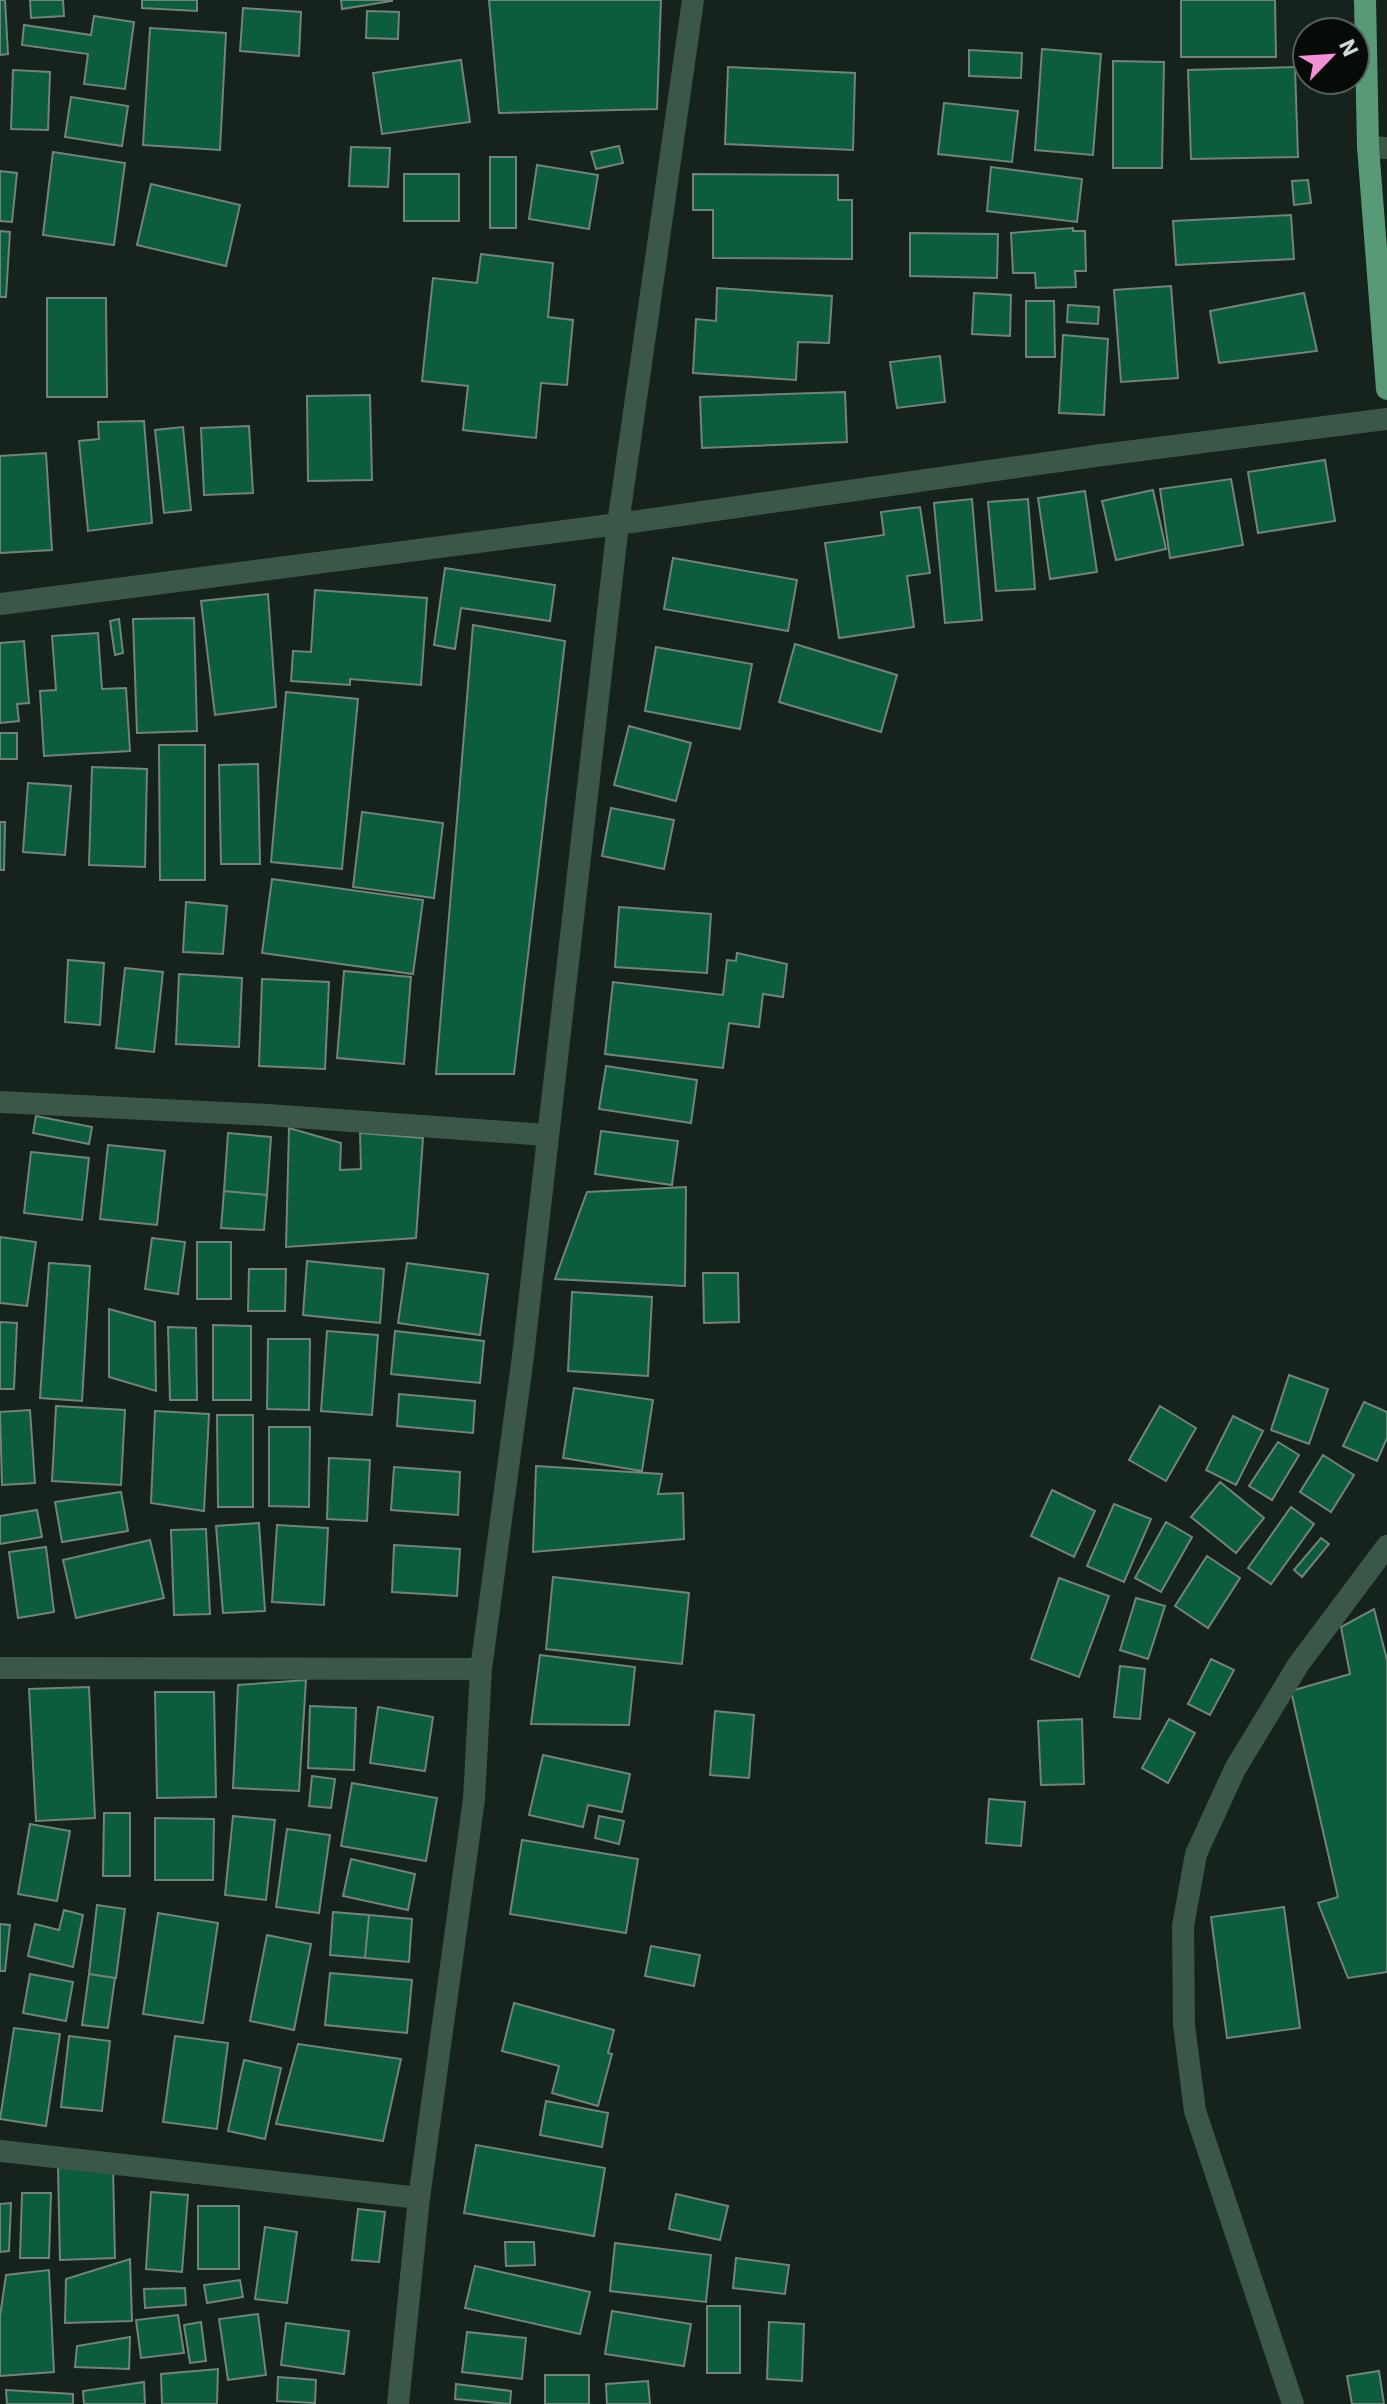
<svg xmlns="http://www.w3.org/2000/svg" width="1387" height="2404" viewBox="0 0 1387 2404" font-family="'IBM Plex Sans',sans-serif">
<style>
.building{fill:#0b5d3d;stroke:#73837a;stroke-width:2}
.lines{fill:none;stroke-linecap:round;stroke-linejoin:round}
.minor{stroke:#3b5748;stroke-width:22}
.trunk{stroke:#589978;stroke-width:22}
</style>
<rect width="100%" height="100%" fill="#16231c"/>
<path class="building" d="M0 0H5L8 54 0 55Z
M30 0H63L64 16 31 18Z
M142 0H197V11L142 8Z
M341 0H392V1L342 9Z
M489 0H661L657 109 499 113Z
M1181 0H1275L1276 57H1181Z
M243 8 301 12 299 56 240 51Z
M367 11 399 12 398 39 366 38Z
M94 16 134 22 125 89 84 84 88 54 22 45 24 25 91 35Z
M150 28 226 33 220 150 143 145Z
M1042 49 1101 54 1093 155 1035 150Z
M969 50 1022 53 1021 78 969 76Z
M461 60 470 122 382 134 373 73Z
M1113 61 1164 62 1162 168H1113Z
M728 67 855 73 853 150 725 144Z
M1295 67 1298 157 1191 159 1188 70Z
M13 70 50 72 48 130 11 129Z
M71 97 128 106 122 146 65 137Z
M944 103 1018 111 1012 162 938 154Z
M619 146 623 163 596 169 591 152Z
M351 147 390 148 388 187 349 186Z
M53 152 125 163 114 245 43 235Z
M490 157H516V228H490Z
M537 165 598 175 589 229 529 219Z
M991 167 1082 179 1077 222 987 211Z
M0 171 17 173 12 222 0 221Z
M404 174H459V221H404Z
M693 174 838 175V200H852V259L713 258V210H693Z
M1308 180 1311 203 1294 205 1292 181Z
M151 184 240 205 226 266 137 245Z
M1291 215 1294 259 1176 265 1173 221Z
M1073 228V231H1085L1086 271H1075L1076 287 1036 288 1035 273H1013L1011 233Z
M0 231 10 232 6 297H0Z
M910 233 998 234 997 278 910 276Z
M481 254 553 263 548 317 573 320 567 385 541 383 536 438 463 430 468 386 422 381 433 278 477 283Z
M1171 286 1178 378 1121 382 1114 290Z
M717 288 832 296 829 343 798 342 796 380 693 373 696 319 716 321Z
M974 293 1011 295 1010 336 972 334Z
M1304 293 1317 351 1219 363 1210 311Z
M47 298H106L107 397H47Z
M1026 301H1054L1055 357H1026Z
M1068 305 1099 307 1098 324 1067 322Z
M1063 335 1108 339 1104 415 1059 413Z
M940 356 945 402 897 408 890 362Z
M845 392 847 442 702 448 700 397Z
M370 395 372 480 308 481 307 396Z
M144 421 152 523 88 531 79 441 99 439 98 422Z
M249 426 253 493 204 495 201 428Z
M183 427 191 510 164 513 155 430Z
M46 453 52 550 0 553V456Z
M1325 460 1335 521 1258 533 1248 472Z
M1231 479 1243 545 1170 558 1160 489Z
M1153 490 1166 549 1116 560 1102 501Z
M1085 491 1097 572 1050 579 1038 498Z
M972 499 982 620 945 623 934 503Z
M1028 499 1035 589 996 591 988 502Z
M920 507 930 573 907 576 914 627 839 638 825 543 884 535 881 512Z
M673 558 797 580 788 631 664 609Z
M445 568 555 585 550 621 461 608 455 649 434 645Z
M315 590 427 598 421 685 350 679V685L291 681 293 651 311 652Z
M268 594 276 707 215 715 201 601Z
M194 618 197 731 137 733 133 619Z
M119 619 123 653 115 655 110 621Z
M473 625 565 641 514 1074H436Z
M98 633 102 689 126 688 130 751 44 756 40 691 56 690 52 636Z
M24 641 29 703 17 704 19 721 0 723V643Z
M795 644 897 675 881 732 779 702Z
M656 647 752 664 740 729 645 711Z
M286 692 358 699 342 869 271 862Z
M629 726 691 743 676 801 614 785Z
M0 733H17V759H0Z
M159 745H205V880H160Z
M258 764 260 864H221L219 765Z
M92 767 147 769 145 867 89 865Z
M28 783 71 786 65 855 23 852Z
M611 808 674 820 664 869 602 856Z
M362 812 443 823 434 898 353 887Z
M0 822H5L4 870H0Z
M272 879 423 900 413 974 262 953Z
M186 902 227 906 223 954 183 952Z
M619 907 711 914 707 973 615 967Z
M737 953 787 964 783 997 763 994 759 1027 729 1023 723 1068 605 1054 613 982 723 995 727 960 736 961Z
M68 960 104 963 100 1025 65 1022Z
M125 968 163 972 154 1052 116 1048Z
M344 971 411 977 404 1064 337 1058Z
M179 974 242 978 239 1047 176 1044Z
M262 979 329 982 325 1069 259 1066Z
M606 1066 697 1080 691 1123 599 1109Z
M36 1116 92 1127 89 1144 33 1133Z
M289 1128 341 1143 340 1170 361 1169 360 1133 423 1138 416 1238 286 1247Z
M601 1131 678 1141 672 1185 595 1174Z
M228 1133 271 1137 267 1195 224 1191Z
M108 1145 165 1151 157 1225 100 1219Z
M31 1152 89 1158 82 1220 24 1213Z
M686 1187 685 1286 555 1279 587 1192Z
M224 1191 267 1195 264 1230 221 1228Z
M0 1237 36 1242 27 1306 0 1303Z
M152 1238 185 1242 178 1294 145 1289Z
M197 1242H231V1299H197Z
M307 1261 384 1269 380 1323 303 1315Z
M49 1263 90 1266 82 1401 40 1398Z
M407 1263 488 1274 480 1335 398 1323Z
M249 1269H286L285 1311H248Z
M703 1273H738L739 1322 704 1323Z
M572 1292 652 1297 648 1376 568 1371Z
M109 1309 155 1322 156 1391 109 1377Z
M0 1322 17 1323 14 1389H0Z
M213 1325 251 1326V1400H213Z
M168 1327 196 1328 197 1400H170Z
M327 1331 378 1335 372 1415 321 1411Z
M395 1331 484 1341 480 1383 391 1374Z
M268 1339H310L309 1410 267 1409Z
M1289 1375 1328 1389 1309 1444 1271 1430Z
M574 1388 653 1400 642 1471 563 1458Z
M399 1394 475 1401 473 1433 397 1426Z
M1364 1402 1387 1412V1438L1377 1461 1343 1446Z
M56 1406 125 1410 121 1485 52 1481Z
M1160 1406 1196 1428 1166 1481 1129 1460Z
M30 1410 35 1483 2 1485 0 1412Z
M155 1411 209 1414 204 1511 151 1503Z
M217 1415H253V1507H218Z
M1233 1416 1263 1431 1236 1485 1206 1470Z
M269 1427H310L309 1507 269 1506Z
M1278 1442 1299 1455 1272 1500 1249 1486Z
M1323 1455 1354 1475 1331 1512 1300 1492Z
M329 1458 370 1460 367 1521 327 1519Z
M536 1466 662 1474 658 1494 683 1493 684 1539 533 1552Z
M394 1467 460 1472 458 1515 391 1510Z
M1220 1482 1264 1518 1236 1553 1191 1517Z
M1052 1490 1095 1511 1074 1557 1031 1536Z
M121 1492 128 1531 62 1542 55 1502Z
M1114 1504 1151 1519 1124 1582 1087 1566Z
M1291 1507 1314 1524 1271 1584 1248 1568Z
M37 1510 42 1537 0 1544V1516Z
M1166 1522 1192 1537 1161 1592 1135 1578Z
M259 1523 265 1611 223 1613 216 1526Z
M277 1525 328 1528 324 1605 272 1602Z
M206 1529 210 1614 174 1615 171 1530Z
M1321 1538 1329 1544 1302 1577 1294 1570Z
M150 1540 164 1598 76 1618 63 1560Z
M394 1545 460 1549 457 1596 392 1592Z
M46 1547 54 1612 18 1618 9 1552Z
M1207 1556 1240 1578 1208 1628 1175 1606Z
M553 1577 689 1593 682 1664 546 1649Z
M1059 1578 1109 1596 1079 1677 1031 1659Z
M1136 1598 1165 1606 1148 1659 1120 1650Z
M1374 1609 1387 1660V1972L1348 1978 1318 1903 1338 1897 1291 1691 1350 1674 1341 1627Z
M540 1655 635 1667 629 1725 531 1724Z
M1211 1659 1234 1670 1210 1715 1188 1704Z
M1120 1666 1145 1669 1140 1719 1114 1717Z
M306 1680 299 1791 233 1788 238 1685Z
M89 1687 95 1818 36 1821 29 1689Z
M155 1692H214L216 1797 157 1798Z
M310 1706 356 1708 354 1770 308 1768Z
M378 1707 433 1717 425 1771 370 1763Z
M715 1711 754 1715 749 1778 710 1775Z
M1082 1719 1084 1784 1041 1785 1038 1721Z
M1169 1719 1195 1733 1168 1783 1142 1768Z
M543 1755 630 1774 622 1812 588 1805 583 1827 529 1815Z
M312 1776 335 1779 331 1808 309 1806Z
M352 1783 437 1798 426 1861 341 1846Z
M989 1799 1025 1802 1021 1846 986 1843Z
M104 1813H130V1876H103Z
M233 1816 275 1820 266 1900 225 1895Z
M599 1816 624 1821 619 1844 595 1838Z
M155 1818 214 1819 213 1880H155Z
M30 1824 70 1831 57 1901 18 1894Z
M287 1829 330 1835 319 1913 276 1907Z
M522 1840 638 1859 626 1933 510 1914Z
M351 1859 415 1874 408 1910 343 1896Z
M97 1905 125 1909 116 1978 89 1974Z
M1284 1907 1300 2028 1227 2038 1211 1917Z
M64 1910 83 1915 73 1967 28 1956 35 1924 59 1930Z
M333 1912 369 1915 365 1958 330 1955Z
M158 1913 218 1923 203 2023 143 2014Z
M369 1915 412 1919 409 1962 365 1958Z
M0 1924 10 1925 5 1971H0Z
M267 1935 311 1944 294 2030 250 2021Z
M651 1946 700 1955 694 1986 645 1976Z
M330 1973 412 1980 407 2033 325 2025Z
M30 1974 73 1982 66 2021 23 2013Z
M89 1974 115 1978 108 2028 82 2025Z
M514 2003 614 2030 608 2053 612 2054 598 2106 552 2093 559 2066 502 2051Z
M14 2028 60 2034 46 2126 0 2119Z
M69 2036 110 2041 102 2111 61 2107Z
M175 2036 228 2043 217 2129 163 2122Z
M298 2044 401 2059 383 2141 276 2124Z
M244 2060 281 2068 265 2139 228 2131Z
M546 2101 608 2113 602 2147 540 2135Z
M476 2145 605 2168 594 2236 464 2213Z
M113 2167 115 2258 60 2260 58 2168Z
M151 2192 188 2195 182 2272 146 2269Z
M22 2193H51L49 2258H20Z
M676 2194 728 2206 720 2240 669 2229Z
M11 2203 9 2251 0 2252V2204Z
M198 2206H239V2269H198Z
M358 2209 385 2212 379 2262 352 2260Z
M265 2227 297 2232 287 2303 255 2299Z
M505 2242H534L535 2265 506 2266Z
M615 2243 711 2255 706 2302 610 2291Z
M736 2258 789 2265 785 2294 733 2288Z
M130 2259 132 2321 65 2323 66 2279Z
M475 2266 590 2292 580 2334 465 2308Z
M49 2270 54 2372 0 2376V2316L6 2275Z
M240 2280 243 2297 207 2303 204 2285Z
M185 2288 186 2305 145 2308 144 2289Z
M707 2306H740V2373H707Z
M612 2311 691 2324 684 2366 605 2354Z
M258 2314 266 2375 228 2380 219 2319Z
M178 2315 184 2353 141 2358 136 2320Z
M201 2322 206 2361 190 2363 184 2325Z
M769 2322 804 2324 802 2381 767 2379Z
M286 2323 349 2331 344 2374 281 2365Z
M467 2332 526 2338 522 2379 462 2372Z
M130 2337 129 2369 75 2367 77 2346Z
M218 2369 217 2404H162L161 2374Z
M1379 2371 1384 2404H1352L1347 2376Z
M545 2375H589V2404H545Z
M278 2377 316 2380 315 2403 277 2401Z
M648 2381 650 2404H607L606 2384Z
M144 2382 145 2404H84L83 2391Z
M456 2384 511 2391 510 2404 455 2399Z
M6 2390 73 2394V2404H7Z"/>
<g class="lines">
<path class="minor" d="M1368 147 1387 148
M0 604 618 524 1102 455 1387 419
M0 1102 268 1115 547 1135
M0 1668 481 1669
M0 2151 419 2198
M398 2404 419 2198 474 1799 481 1669 523 1356 618 524 693 0
M1293 2404 1195 2111 1184 2025 1183 1926 1196 1854 1235 1769 1298 1665 1387 1546"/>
<path class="trunk" d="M1365 0 1368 147 1387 389"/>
</g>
<g transform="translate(1331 56) rotate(65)"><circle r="38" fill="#060b08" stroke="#575d5a" stroke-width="2"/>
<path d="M0-6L14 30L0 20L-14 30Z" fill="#f491d4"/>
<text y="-12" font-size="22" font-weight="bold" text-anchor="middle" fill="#d1d9d4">N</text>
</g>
</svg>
